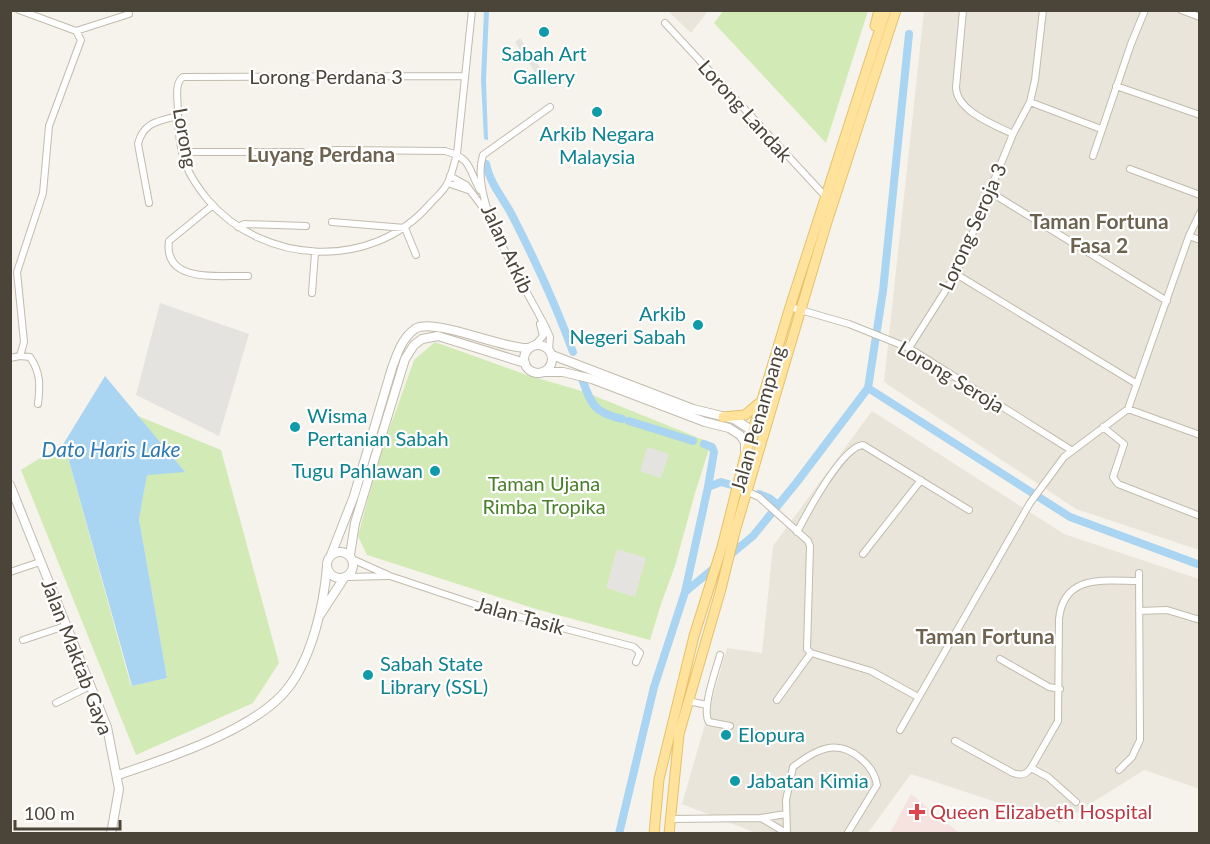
<svg xmlns="http://www.w3.org/2000/svg" width="1210" height="844" viewBox="0 0 1210 844" font-family="Lato,sans-serif">
<style>
.residential{fill:#eae5da}
.medical{fill:#f6e3e0}
.green{fill:#d2eab5}
.parking{fill:#e5e3e0}
.water{fill:#a9d4f2}
.lines{fill:none;stroke-linecap:round;stroke-linejoin:round}
.canal{stroke:#a9d4f2;stroke-width:8}
.minor-casing{stroke:#c2bbae;stroke-width:8}
.tertiary-casing{stroke:#c2bbae;stroke-width:10}
.primary-casing{stroke:#e6c16a;stroke-width:11}
.minor{stroke:#fff;stroke-width:6}
.tertiary{stroke:#fff;stroke-width:8}
.primary{stroke:#ffe39c;stroke-width:9}
.culture-dot{fill:#0f9aa8;stroke:#fff;stroke-width:2}
.health-dot{fill:#e0444e;stroke:#fff;stroke-width:2}
.labels{text-anchor:middle;stroke-width:4.5;stroke-linejoin:round;paint-order:stroke}
.culture-label{font-size:20px;fill:#0d838f;stroke:#fff;text-anchor:start}
.street-label{font-size:20px;fill:#4b4439;stroke:#fff}
.park-label{font-size:20px;fill:#4a7f2a;stroke:#fff}
.health-label{font-size:20px;fill:#be3a42;stroke:#fff;text-anchor:start}
.neighbourhood-label{font-size:21px;font-weight:bold;fill:#6e6250;stroke:#fff}
.water-label{font-size:21px;font-style:italic;fill:#2e7ab2;stroke:#fff}
</style>
<rect width="100%" height="100%" fill="#f6f3ec"/>
<path class="residential" d="M668 11H708L691 33Z
M924 11H1199V550L1076 509 884 382Z
M872 411 1064 534 1199 579V790L1197 788 1144 770 1060 823 911 774 867 834 756 833 682 804 727 648 762 653 773 546Z"/>
<path class="medical" d="M911 794 957 831 960 833H890Z"/>
<path class="green" d="M723 11H868L826 143 714 23Z
M435 342 527 375 585 392 711 443 695 493 675 566 661 604 650 640 536 609 367 555 358 536 379 458 414 360Z
M138 416 221 450 279 663 253 703 136 755 21 470 64 443 131 686 167 678 139 519 147 474 184 471Z"/>
<path class="parking" d="M520 38 548 79 542 83 515 42Z
M160 303 249 334 219 436 136 395Z
M647 447 669 454 661 478 640 471Z
M617 549 646 558 635 597 606 588Z"/>
<path class="water" d="M484 11H489L486 80 488 140 484 139 481 80Z
M105 376 185 472 147 475 139 519 167 678 132 686 64 443Z"/>
<g class="lines">
<path class="canal" d="M486 164C490 184 504 199 513 217 536 262 556 305 573 352
M581 376C591 403 592 412 622 419
M868 388 1070 517 1200 565
M629 421 693 441
M704 444 712 447 714 452 708 487
M759 494 769 498 778 505
M685 592 708 487 721 482 742 488
M619 834 654 687 685 592 753 536 797 482 868 388 883 291 909 34"/>
<defs>
<path id="minor" d="M19 10 76 31 129 14
M963 10 956 87C956 111 995 125 1013 134
M1181 10 1200 17
M665 23 826 197
M465 76 183 77C174 83 178 101 178 111 178 127 180 150 186 165 191 178 199 189 208 200 264 265 371 271 429 205 435 198 443 192 447 184 452 175 454 163 457 154L472 10
M1116 86 1200 115
M1030 102 1101 129
M334 150 445 151C472 158 468 169 480 190
M183 152H302
M1093 156 1131 44 1145 10
M1130 169 1200 195
M450 176 466 185 484 209
M448 183 468 190
M990 192 1167 301
M149 203 138 144C143 122 159 121 178 116
M213 205 169 241C163 284 220 275 248 276
M332 222 405 228 416 255
M238 227 244 224 306 226
M1189 236 1200 240
M956 274 1137 384
M312 293 315 253
M790 307 849 324 909 348 1071 450
M535 345 543 336 540 324
M909 348 956 274 1013 134 1030 102 1035 80 1043 10
M549 350 550 337 546 328C525 286 468 201 483 155L550 107
M20 356 30 357C41 373 40 386 38 404
M10 358 20 356 24 342 17 272 43 193 49 126 81 40 76 31
M1128 409 1200 435
M1103 427 1124 444 1113 477 1118 484 1200 516
M746 491 759 497 808 541 810 546 807 649 811 653 871 671 918 697
M797 532C807 513 842 447 863 445L969 510
M863 554 921 480
M352 559 390 576 483 607 634 647 640 653 636 662
M10 572 40 562
M346 577 389 576
M1139 611 1167 610 1200 620
M23 640 65 626
M720 655C716 670 701 710 709 722L730 726
M1000 659 1049 687 1060 689
M777 700 811 653
M688 701 707 705
M56 703 90 686
M900 730 1030 503 1064 457 1128 409 1189 236 1200 213
M955 741 1013 773C1021 776 1026 775 1031 768L1048 777 1076 802
M1031 768 1058 721 1059 619C1064 573 1105 581 1139 581
M1119 770 1132 757 1140 740 1139 573
M761 818 788 834
M670 819 761 818 786 814
M787 833 786 800 793 767C815 750 836 738 860 758 869 765 875 773 877 785L847 834"/>
<path id="tertiary" d="M524 359a14 14 0 1 1 28 0a14 14 0 1 1-28 0Z
M552 355 693 409 734 419 753 431
M543 372H563L592 379 705 422 729 428 740 435 745 442V451
M10 485 107 727 119 789 111 834
M327 565a13 13 0 1 1 26 0a13 13 0 1 1-26 0Z
M331 555 354 496 392 368C397 354 402 338 415 329 434 317 502 349 528 348
M350 555 355 523 405 359 414 345 422 339 438 336 525 363
M320 615 344 578
M118 775C166 759 257 729 288 688 312 657 324 605 327 566"/>
<path id="primary" d="M875 26 879 10
M723 417 745 415 758 404
M654 834 659 779 694 636 722 547 745 456 790 307 886 10
M669 834 679 734 721 589 736 528 826 225 896 10"/>
</defs>
<use href="#minor" class="minor-casing"/>
<use href="#tertiary" class="tertiary-casing"/>
<use href="#primary" class="primary-casing"/>
<use href="#minor" class="minor"/>
<use href="#tertiary" class="tertiary"/>
<use href="#primary" class="primary"/>
</g>
<g class="culture-dot">
<circle cx="544" cy="32" r="6"/>
<circle cx="597" cy="112" r="6"/>
<circle cx="698" cy="325" r="6"/>
<circle cx="295" cy="427" r="6"/>
<circle cx="435" cy="471" r="6"/>
<circle cx="368" cy="675" r="6"/>
<circle cx="726" cy="735" r="6"/>
<circle cx="735" cy="781" r="6"/>
</g>
<path class="health-dot" d="M914 803h6v6h6v6h-6v6h-6v-6h-6v-6h6z"/>
<g class="labels">
<g class="culture-label">
<text x="544" y="61" text-anchor="middle">Sabah Art<tspan x="544" dy="23">Gallery</tspan></text>
<text x="597" y="141" text-anchor="middle">Arkib Negara<tspan x="597" dy="23">Malaysia</tspan></text>
<text x="686" y="321" text-anchor="end">Arkib<tspan x="686" dy="23">Negeri Sabah</tspan></text>
<text x="307" y="423">Wisma<tspan x="307" dy="23">Pertanian Sabah</tspan></text>
<text x="423" y="478" text-anchor="end">Tugu Pahlawan</text>
<text x="380" y="671">Sabah State<tspan x="380" dy="23">Library (SSL)</tspan></text>
<text x="738" y="742">Elopura</text>
<text x="747" y="788">Jabatan Kimia</text>
</g>
<g class="street-label">
<text x="326" y="84">Lorong Perdana 3</text>
<text transform="translate(745 111) rotate(48)" y="7">Lorong Landak</text>
<text transform="translate(185 138) rotate(80)" y="7">Lorong</text>
<text transform="translate(973 227) rotate(-66)" y="7">Lorong Seroja 3</text>
<text transform="translate(507 249) rotate(65)" y="7">Jalan Arkib</text>
<text transform="translate(951 377) rotate(31)" y="7">Lorong Seroja</text>
<text transform="translate(758 419) rotate(-74)" y="7">Jalan Penampang</text>
<text transform="translate(520 616) rotate(16)" y="7">Jalan Tasik</text>
<text transform="translate(77 657) rotate(69)" y="7">Jalan Maktab Gaya</text>
</g>
<g class="park-label">
<text x="544" y="491">Taman Ujana<tspan x="544" dy="23">Rimba Tropika</tspan></text>
</g>
<g class="health-label">
<text x="930" y="819">Queen Elizabeth Hospital</text>
</g>
<g class="neighbourhood-label">
<text x="321" y="162">Luyang Perdana</text>
<text x="1099" y="229">Taman Fortuna<tspan x="1099" dy="24">Fasa 2</tspan></text>
<text x="985" y="644">Taman Fortuna</text>
</g>
<g class="water-label">
<text x="111" y="457">Dato Haris Lake</text>
</g>
</g>
<rect width="1210" height="844" fill="none" stroke="#4b4439" stroke-width="24"/>
<path d="M15 820v9h105v-9" fill="none" stroke="#4b4439" stroke-width="3"/>
<text x="24" y="820" font-size="18" fill="#4b4439" stroke="#ffffff" stroke-width="4.5" paint-order="stroke">100 m</text>
</svg>
